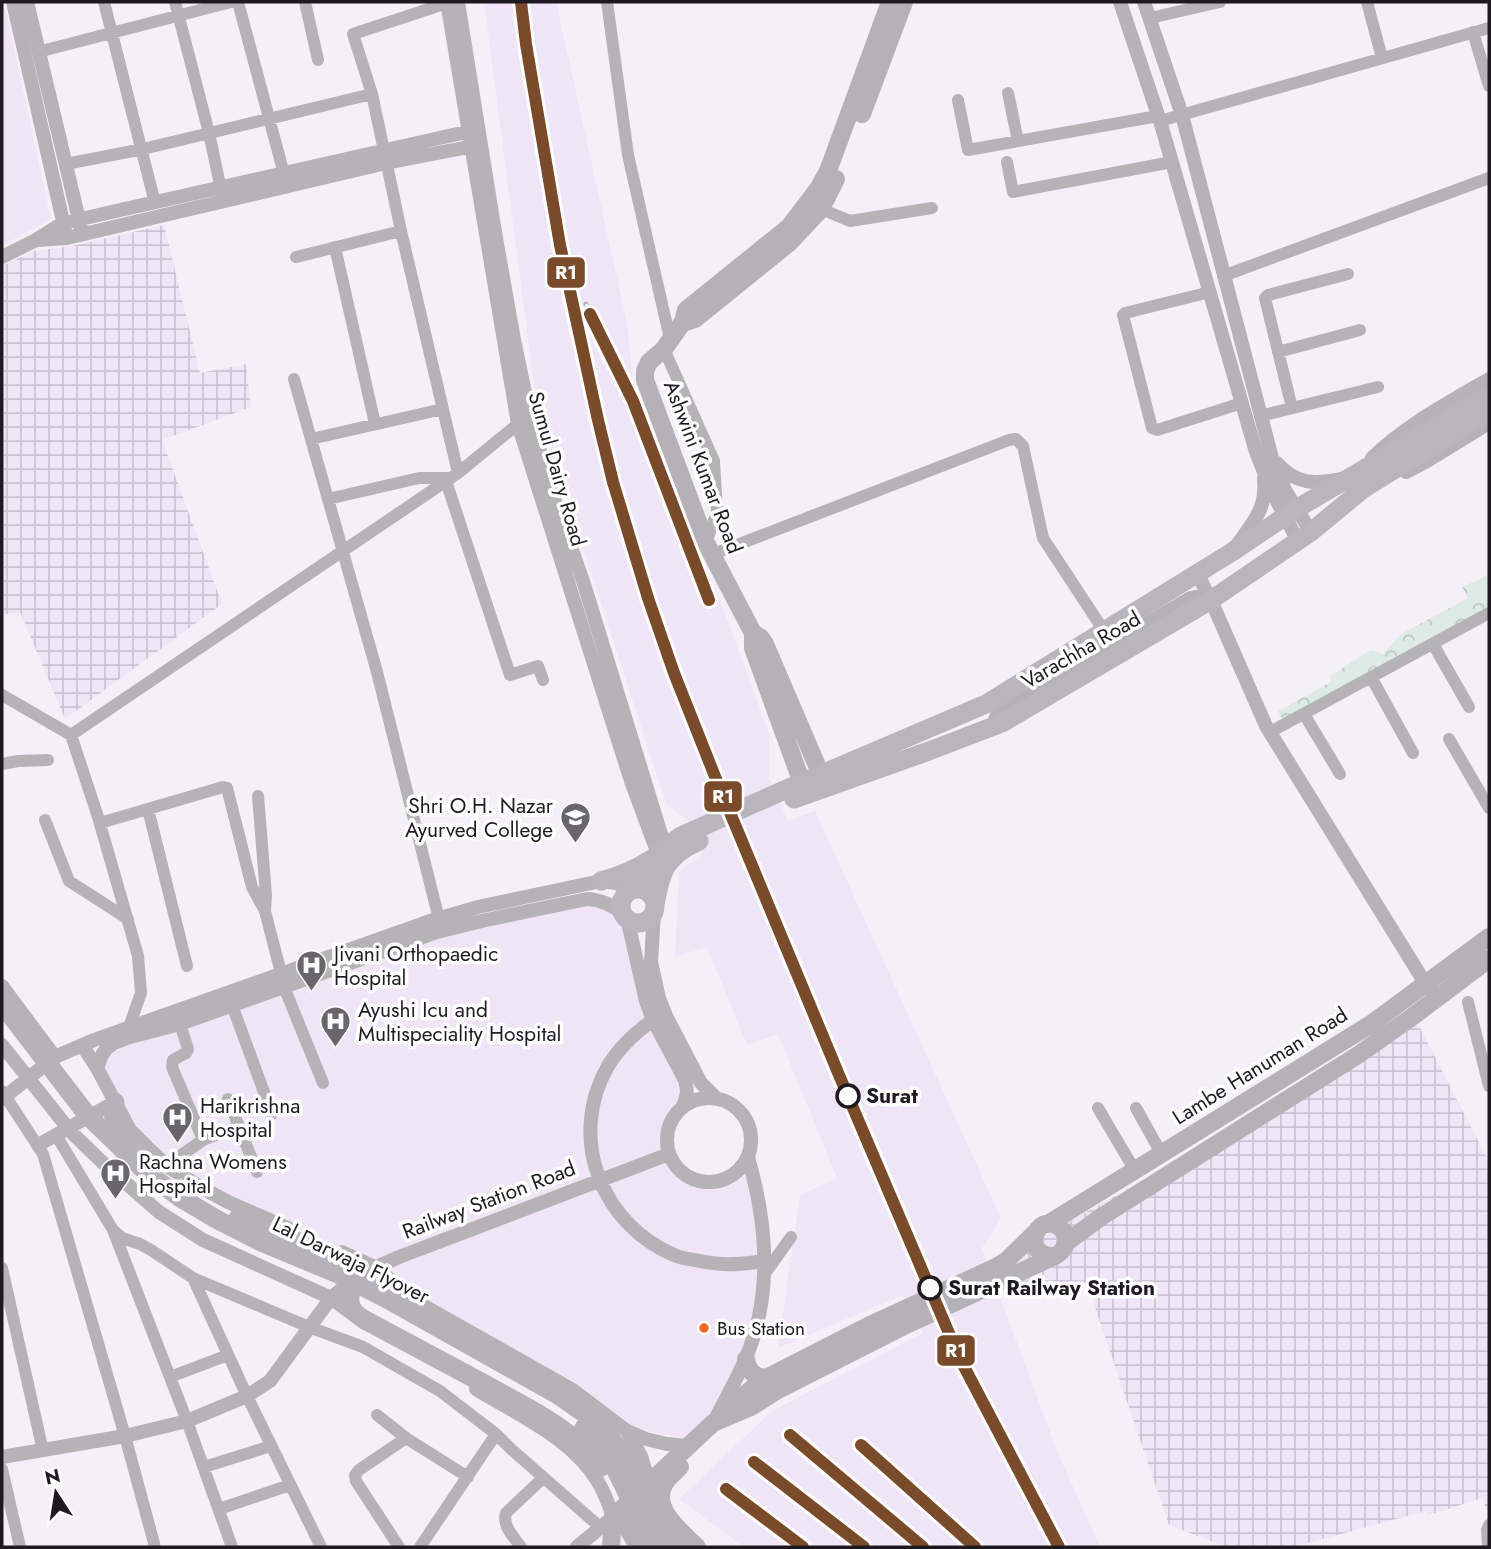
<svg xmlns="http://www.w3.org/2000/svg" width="1491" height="1549" viewBox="0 0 1491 1549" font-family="Jost,sans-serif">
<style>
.built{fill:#f0e5f6}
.industrial{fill:url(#industrial-grid)}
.forest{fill:url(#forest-crowns)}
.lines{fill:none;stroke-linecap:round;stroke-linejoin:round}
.minor{stroke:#b6b3b7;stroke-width:12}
.tertiary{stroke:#b6b3b7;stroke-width:14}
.secondary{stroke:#b5b2b7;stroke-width:18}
.primary{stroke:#bab5bc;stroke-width:19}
.trunk{stroke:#b7b2ba;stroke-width:19}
.rail-casing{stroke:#b6b3b8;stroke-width:5}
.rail{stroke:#fff;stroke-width:2.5;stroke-dasharray:8;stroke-linecap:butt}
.trunk-bridge{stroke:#b7b2ba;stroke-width:19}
.rail-1-casing{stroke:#fff;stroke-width:18}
.rail-1{stroke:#7a4b2a;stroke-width:12}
.stop-dot{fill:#fff;stroke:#1e1a20;stroke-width:3.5}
.bus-dot{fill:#f26522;stroke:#fff;stroke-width:2.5}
.labels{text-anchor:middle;stroke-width:7;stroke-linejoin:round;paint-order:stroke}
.bus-label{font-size:19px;fill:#1e1a20;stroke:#fff;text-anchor:start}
.street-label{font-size:21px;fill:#1e1a20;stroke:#fff}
.poi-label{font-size:21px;fill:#1e1a20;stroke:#fff;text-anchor:start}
.stop-label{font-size:21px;font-weight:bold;fill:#1e1a20;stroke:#fff;text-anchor:start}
.line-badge{stroke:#fff;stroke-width:2.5}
.badge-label{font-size:19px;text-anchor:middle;font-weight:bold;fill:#fff}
</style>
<defs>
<pattern id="industrial-grid" width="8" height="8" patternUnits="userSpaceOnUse" patternTransform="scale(1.75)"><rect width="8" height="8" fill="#f0e5f6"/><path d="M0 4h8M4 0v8" fill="none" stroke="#cdc4d3"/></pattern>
<pattern id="forest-crowns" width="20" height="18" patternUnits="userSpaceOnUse" patternTransform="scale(1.75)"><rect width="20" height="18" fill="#ddeae5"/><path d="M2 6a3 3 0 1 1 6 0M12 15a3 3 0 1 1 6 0" fill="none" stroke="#bdc8c4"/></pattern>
</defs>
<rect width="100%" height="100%" fill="#f5eff8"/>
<path class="built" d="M2 2H4L51 219 2 246Z
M484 2H556L627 323 633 386 721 603 769 733V778L788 821 815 811 1001 1218 982 1248 1057 1451 1100 1547H744L679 1499 772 1411 923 1333 903 1295 778 1348 800 1195 837 1178 778 1034 747 1045 707 947 675 957 679 872 703 853 695 826 666 804 591 572 538 415Z
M587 902 619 913 680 1083 678 1103 664 1122 662 1148 670 1168 698 1184 709 1186 721 1185 742 1174 749 1164 761 1252 753 1327 710 1422 685 1439 635 1428 575 1382 419 1299 382 1268 272 1217 172 1166 132 1128 100 1067 106 1051 441 933Z"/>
<path class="industrial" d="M164 225 200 373 246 364 251 407 162 440 222 604 65 719 20 612 2 615V266L34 251 72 246Z
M1418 1024 1489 1162V1506L1485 1507 1483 1498 1428 1515 1426 1511 1293 1547H1227L1169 1525 1087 1284H1011L1000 1261Z"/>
<path class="forest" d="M1489 575V608L1283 720 1278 711 1331 682 1330 676 1371 650 1383 654 1401 634 1468 598 1462 587Z"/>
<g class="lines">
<path class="minor" d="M104 2 155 203
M175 2 209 133 222 194
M238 2 284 174
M305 2 318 60
M607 2 628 155 670 339
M1367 2 1382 58
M447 3 353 34 372 94 401 231 458 473
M1150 18 1220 2
M1473 32 1489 86
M38 52 231 2
M1008 93 1018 141
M958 100 968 150 1158 116
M1160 121 1489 28
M1007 162 1013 192 1172 162
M66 164 143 149 372 94
M821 209 850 221 932 208
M335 247 375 424
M296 257 401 231
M1223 276 1489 178
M1210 292 1125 313 1123 315 1152 428 1157 430 1242 403
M664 349 714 461 717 512 706 543
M1278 352 1360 330
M294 379 377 672 441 927
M1292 408 1265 298 1268 295 1348 274
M1260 416 1378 387
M311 439 443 409
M446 481 510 675 538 666 543 680
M328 499 419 478H451
M711 555 1009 440 1016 439 1023 446 1043 538 1104 631
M1433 644 1469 707
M1371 677 1413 753
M2 695 71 735 98 817 138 956 141 993 129 1027
M1304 714 1340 774
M1270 732 1489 613
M71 735 458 473 518 424 526 422
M1449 739 1489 808
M2 764 18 761 48 760
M258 796 266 895 265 911
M148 809 187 966
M45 820 69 881 128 919
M100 823 223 787 227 788 252 887 265 911 281 973
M284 987 323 1083
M1468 1002 1489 1086
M232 1005 272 1114
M180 1024 188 1049 186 1053 173 1060 172 1067 203 1140
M2 1091 43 1154 125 1436 155 1547
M228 1099 257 1172
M1098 1108 1134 1169
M1136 1108 1161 1153
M56 1135 113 1230 122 1238 140 1244 151 1250 193 1278 309 1327 363 1347 440 1391 496 1434 511 1449 600 1527
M167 1165 203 1140 239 1126
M113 1230 187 1421 232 1547
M2 1268 43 1451
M764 1275 791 1237
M193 1278 247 1396 321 1547
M170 1377 228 1355
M377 1415 406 1438 468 1477
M204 1467 271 1446
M2 1469 20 1547
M219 1509 290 1485
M399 1547 356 1481 355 1475 359 1470 406 1438
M420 1547 496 1434
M521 1547C514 1537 502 1526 506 1513L543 1478
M1488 1547 1487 1530 1489 1525"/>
<path class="tertiary" d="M13 2 65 230
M27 2 81 228
M447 2 518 424 631 781 658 854
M458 2 495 232 514 340 531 421 555 501 584 584 665 847
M1120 2 1160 121 1256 452 1271 490 1298 541
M1144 2 1182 115 1272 458 1285 490 1311 532
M38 240 67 238 386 163 479 145
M2 257 36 240 63 223 475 130
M1372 458C1406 425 1448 403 1489 379
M1277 463C1296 485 1315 484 1341 479
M1406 472 1427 461 1489 423
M1237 545C1253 522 1267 509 1264 479
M1197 573 1214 607 1266 726 1425 983 1433 992
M654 911 651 962 659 998 666 1016 701 1083 717 1099
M627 918 646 1001 653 1020 685 1080C688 1091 687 1098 682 1108
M2 986 55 1057
M653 1020C636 1032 619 1048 608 1066 567 1137 601 1224 674 1255 680 1258 688 1259 695 1260 722 1266 737 1265 764 1261
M2 1045 71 1132 103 1163 159 1212 203 1240 331 1298 354 1315
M82 1045 97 1068 130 1130 150 1150 170 1168 202 1188 228 1202 288 1228
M97 1068 102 1055 106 1049 114 1043 130 1037 180 1024 437 932 486 920 587 899C602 900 612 905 624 914
M667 1140a42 42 0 1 1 84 0a42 42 0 1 1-84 0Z
M2 1099 55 1057 94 1040 430 921 478 907 601 881 616 883 635 889
M38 1145 115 1102
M342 1252 375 1267 417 1302 573 1390 627 1431 646 1439 667 1444 688 1446
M476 1389C518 1415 572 1438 598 1482 605 1493 609 1505 613 1517L577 1547
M713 1423C724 1402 736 1381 745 1360 773 1296 767 1223 748 1157
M627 1431 641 1456 649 1482
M2 1457 125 1436 187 1421 247 1396 270 1381 331 1298 359 1275 399 1257 669 1154"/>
<path class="secondary" d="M862 114 904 2
M686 322 695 319 789 243 821 209 836 179
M753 633V648L802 783
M995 726 999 715 1002 711 1191 600 1196 599 1207 603
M821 775 765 644 761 638 753 633 706 543 645 380V371L649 362 664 349 683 322 686 310 789 227 818 189 828 171 890 2
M1048 1224 1371 1024 1489 937
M1067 1242 1101 1217 1358 1055 1412 1017 1489 959
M746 1359C748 1371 754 1377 766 1378
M725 1417C738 1401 749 1389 766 1378L868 1326 996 1267 1006 1261 1035 1233
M680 1467C676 1471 672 1475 668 1479 646 1505 680 1530 697 1547
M618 1512 635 1541 641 1547
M611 1547 613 1517 713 1423 751 1407 778 1390 906 1325 1057 1255C1084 1236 1046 1209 1036 1233 1033 1238 1034 1245 1037 1249 1041 1255 1046 1256 1052 1256"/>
<path class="primary" d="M794 799 929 751 1002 723 1211 600 1311 532 1363 489 1489 411
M601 881C619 876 635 870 651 859
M635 889C647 867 660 850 681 836L789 788 986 704 1232 552 1296 509 1489 396
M621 906a17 17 0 1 1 34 0a17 17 0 1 1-34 0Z
M655 905C661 870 666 856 699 841"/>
<path class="trunk" d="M115 1102C111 1125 115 1132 131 1147
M359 1275C348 1295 343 1307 365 1320"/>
<defs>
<path id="rail" d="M586 304 633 401 709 600
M790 1435 923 1547
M861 1445 975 1547
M754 1462 864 1547
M726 1489 803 1547"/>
</defs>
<use href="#rail" class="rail-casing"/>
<use href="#rail" class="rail"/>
<path class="trunk-bridge" d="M2 1004 88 1116 146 1172 179 1197 216 1219 261 1242 338 1274 387 1299 558 1395 601 1425 626 1458 664 1529 681 1547
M238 1218 327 1253 349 1264 367 1281
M365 1320C403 1340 441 1361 479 1381 522 1405 571 1426 601 1467
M584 1428C622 1459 627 1513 661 1547"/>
<defs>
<path id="rail-1" d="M521 2 526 44 560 245 598 420 613 482 648 598 674 673 714 774 839 1075 960 1359 1059 1547
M590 314 633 401 709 600
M790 1435 923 1547
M861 1445 975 1547
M754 1462 864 1547
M726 1489 803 1547"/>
</defs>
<use href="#rail-1" class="rail-1-casing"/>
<use href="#rail-1" class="rail-1"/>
</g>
<defs>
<symbol id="university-pin" viewBox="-11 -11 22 30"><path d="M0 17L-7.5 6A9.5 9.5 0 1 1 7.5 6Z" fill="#69656c" stroke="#fff"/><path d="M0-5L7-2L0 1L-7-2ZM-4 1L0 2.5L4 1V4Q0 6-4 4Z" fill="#fff"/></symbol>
<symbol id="hospital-pin" viewBox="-11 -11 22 30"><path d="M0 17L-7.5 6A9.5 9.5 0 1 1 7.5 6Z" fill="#69656c" stroke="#fff"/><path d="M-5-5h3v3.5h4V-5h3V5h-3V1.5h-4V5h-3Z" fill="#fff"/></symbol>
</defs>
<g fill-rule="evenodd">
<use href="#university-pin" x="558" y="800" width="35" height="47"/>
<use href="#hospital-pin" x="294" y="948" width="35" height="47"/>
<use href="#hospital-pin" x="318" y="1004" width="35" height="47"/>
<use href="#hospital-pin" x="160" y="1100" width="35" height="47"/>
<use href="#hospital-pin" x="98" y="1156" width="35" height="47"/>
</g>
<g class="stop-dot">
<circle cx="848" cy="1096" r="11"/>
<circle cx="930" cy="1288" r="11"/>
</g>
<circle class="bus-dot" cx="704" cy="1328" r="6"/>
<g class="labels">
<g class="bus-label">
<text x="717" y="1335">Bus Station</text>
</g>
<g class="street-label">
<text transform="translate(703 467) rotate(69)" y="7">Ashwini Kumar Road</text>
<text transform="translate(557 469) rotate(74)" y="7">Sumul Dairy Road</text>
<text transform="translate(1081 650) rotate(-30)" y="7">Varachha Road</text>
<text transform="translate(1260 1066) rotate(-32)" y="7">Lambe Hanuman Road</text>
<text transform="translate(489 1200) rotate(-21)" y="7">Railway Station Road</text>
<text transform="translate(351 1260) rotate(26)" y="7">Lal Darwaja Flyover</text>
</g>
<g class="poi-label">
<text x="553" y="813" text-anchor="end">Shri O.H. Nazar<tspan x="553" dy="24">Ayurved College</tspan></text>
<text x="334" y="961">Jivani Orthopaedic<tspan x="334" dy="24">Hospital</tspan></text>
<text x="358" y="1017">Ayushi Icu and<tspan x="358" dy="24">Multispeciality Hospital</tspan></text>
<text x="200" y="1113">Harikrishna<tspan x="200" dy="24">Hospital</tspan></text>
<text x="139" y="1169">Rachna Womens<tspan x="139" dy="24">Hospital</tspan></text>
</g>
<g class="stop-label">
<text x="866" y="1103">Surat</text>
<text x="948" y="1295">Surat Railway Station</text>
</g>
</g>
<g class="line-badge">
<rect x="546" y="256" width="40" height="33" rx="7" fill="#7a4b2a"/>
<rect x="703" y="780" width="40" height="33" rx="7" fill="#7a4b2a"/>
<rect x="936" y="1334" width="40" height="33" rx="7" fill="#7a4b2a"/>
</g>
<g class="badge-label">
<text x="566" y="279">R1</text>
<text x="723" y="803">R1</text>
<text x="956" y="1357">R1</text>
</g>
<rect width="1491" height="1549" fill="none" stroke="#1e1a20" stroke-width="7"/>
<g transform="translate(56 1493) rotate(348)" stroke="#ffffff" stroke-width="5" paint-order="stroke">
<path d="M0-5L12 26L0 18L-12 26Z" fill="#1e1a20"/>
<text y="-10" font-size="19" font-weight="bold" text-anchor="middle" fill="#1e1a20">N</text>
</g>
</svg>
